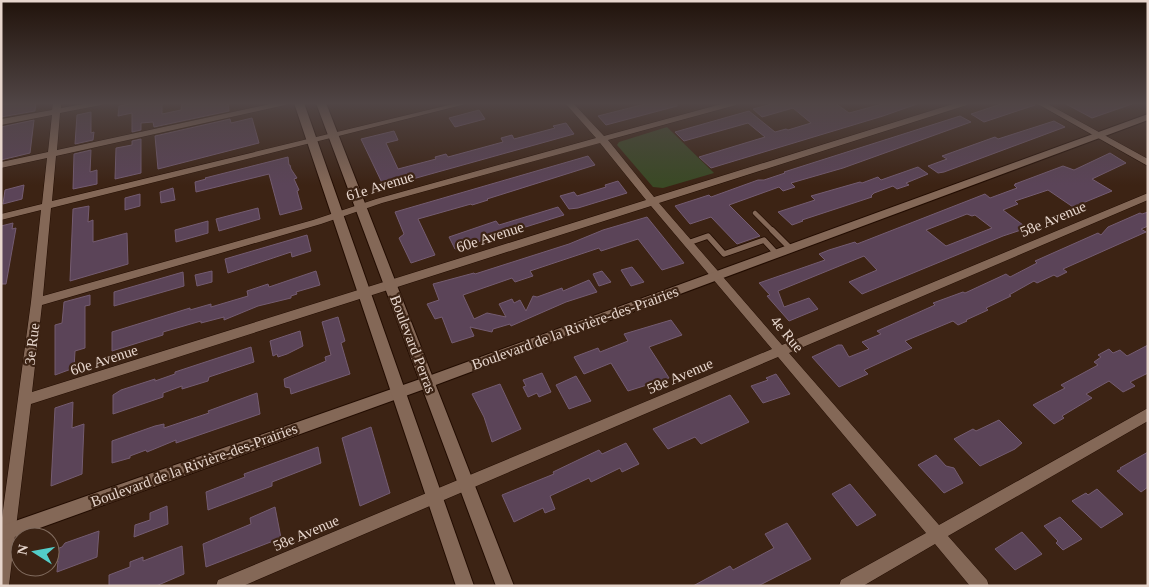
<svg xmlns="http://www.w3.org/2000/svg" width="1149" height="587" viewBox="0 0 1149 587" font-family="Georgia,serif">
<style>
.green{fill:#3a4925}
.building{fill:#5b4458;stroke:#745c71;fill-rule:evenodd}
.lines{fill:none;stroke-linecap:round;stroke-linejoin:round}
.service-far1-casing{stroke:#220c01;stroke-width:5.5}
.service-casing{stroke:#220c01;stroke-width:7}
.minor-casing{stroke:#220c01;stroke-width:1}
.tertiary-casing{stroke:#220c01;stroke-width:2}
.secondary-casing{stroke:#220c01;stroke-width:2}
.service-far1{stroke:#846857;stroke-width:4.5}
.service{stroke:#846857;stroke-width:5.5}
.minor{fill:#846857;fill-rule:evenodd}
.tertiary{fill:#846857;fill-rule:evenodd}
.secondary{fill:#846857;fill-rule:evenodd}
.labels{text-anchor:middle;stroke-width:4.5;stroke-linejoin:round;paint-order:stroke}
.street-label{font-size:15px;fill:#e7d6cd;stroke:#3c2314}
</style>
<rect width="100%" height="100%" fill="#3c2314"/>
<path class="green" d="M667 127 714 173 663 188 653 187 617 145 619 142Z"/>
<path class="building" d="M15 103H36L35 111 1 117V105Z
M134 103H162V114L181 110 182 103H228L229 111 154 127 153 122 141 123V130L132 132V113L118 116 119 106Z
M649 103H677V106L606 125 598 116Z
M776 103H835L849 113 886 103H916L917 104 883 116 711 168 699 157 765 137 748 123 684 141 675 132 749 111 775 132 786 129 788 130 811 123 793 108 762 117 753 109Z
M1004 103H1034L1035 105 984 122 971 114Z
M1064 103H1132V104L1092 118Z
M479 110 485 119 455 127 449 118Z
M91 112V133L94 132 93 140 75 144 77 115Z
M960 116 971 122 843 168 791 183 795 187 783 191 779 187 729 205 760 236 737 244 711 217 690 224 675 206 709 195 711 197 758 180H764L785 173 784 172Z
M252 118 259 143 158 169 155 136 230 119 231 123Z
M34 120 30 153 1 160V127Z
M1054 121 1065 127 944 172 938 173 928 166 947 159 942 156 995 137 998 139Z
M566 123 574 134 384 187 361 139 394 131 398 140 386 143 398 169 436 159 435 157 446 154 448 157 503 142 501 138 512 135 514 139 555 128 553 126Z
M141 139V173L115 179 116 148 132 145V141Z
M91 150 90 172 97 170V184L73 189 74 154Z
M1110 153 1126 163 1092 179 1112 191 1073 207 1048 190 1015 201 1018 204 1003 210 1027 228 1003 236 862 294 849 282 877 270 864 256 778 291 784 307 809 298 818 309 789 321 767 296 770 295 759 283 825 260 819 254 829 250 855 242 857 244 985 194 990 198 1017 188 1014 185 1016 184H1015L1063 166 1074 170ZM967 214 972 216 975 215 992 228 946 246 926 230Z
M588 156 595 165 487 199 488 200 472 205 471 204 418 219 435 255 411 263 399 238 404 234 395 212Z
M288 157 289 165H290L291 169 297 178 294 179 299 190 297 191 302 209 280 215 269 174 196 192 195 182 206 179 205 178Z
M918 167 928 174 906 183 909 185 897 189 893 186 874 193 871 196 872 197 802 220 803 221 792 225 778 212 815 200 811 196 860 182 862 183 878 177 881 180Z
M618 181 627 193 578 208 569 209 560 196 574 192 577 196 606 187 605 185Z
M24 185 22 199 3 204 5 190Z
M173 188 175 200 161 203 160 192Z
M140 194V206L125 210V198Z
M89 206 88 222 93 220V242L127 233 128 264 70 281 73 209Z
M558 207 564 215 455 249 449 237 496 221 499 225Z
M258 208 260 219 219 231 216 219Z
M1148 212V226L1141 229 1146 232 1063 269 1067 272 1057 277 1054 275 1037 283 1034 281 1009 295 1011 296 986 308 988 310 966 320 967 321 958 325 953 321 905 341 912 348 864 370 868 374 839 387 812 357 838 345H842L849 357 869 349 862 342 881 334 877 331 935 305 933 303 963 292 965 293 1006 274 1010 277 1037 263 1035 261 1098 233 1101 235 1108 227 1140 213 1142 214Z
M647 217 684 263 662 270 638 239 601 251 599 248 530 271 533 276 515 282 512 278 463 295 474 319 487 313 506 317 499 304 512 299 514 303 520 300 526 311 533 296 537 297 562 288 563 291 589 280 597 292 566 302 511 326 510 324 493 329 492 332 470 327 474 336 452 343 442 317 435 319 427 304 439 300 433 284 474 273 475 274 569 244 603 230Z
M208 221V233L176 242 175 230Z
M13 223 12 229 16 228 6 284H1V226Z
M307 235 311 251 292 257 291 252 228 273 225 259Z
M632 267 644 282 631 286 621 270Z
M212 271V282L197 286 195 275Z
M316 271 320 285 296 292 297 294 291 296V298L258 306 224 320V317L201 323V321L163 332V335L112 351V332L190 308V310L211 304V307L248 296 247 291 268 284 269 287Z
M602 271 611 282 599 286 593 274Z
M183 272 184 286 114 306V292Z
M90 295V305L85 306V348L75 351 74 368 55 375V325L62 323 64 302Z
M338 317 345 341 341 343 350 374 291 394 290 388 285 387 284 379 326 361 325 357 331 355 322 322Z
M671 320 682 335 649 347 669 378 628 391 611 363 584 374 574 357 598 348 600 352 628 341 624 334Z
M300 331 303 346 287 354 278 357 277 354 273 356 270 341Z
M1148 345V373L1130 382 1135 386 1123 392 1109 381 1086 394 1092 398 1062 416 1064 418 1054 424 1033 405 1065 388 1061 385 1098 365 1094 362 1101 357 1098 355 1109 349 1113 353 1120 350 1127 356Z
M251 347 254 362 209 377 208 381 182 389V386L163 393V397L113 414V395L121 390 155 379V381L175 374V372Z
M542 373 551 392 539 397 537 393 528 397 523 387 526 386 523 380Z
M776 374 790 394 763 403 751 386 768 380 766 378Z
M576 376 591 401 569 409 556 385Z
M500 384 521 429 492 442 484 417 472 394Z
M257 393 260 414 176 443V440L147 452 146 450 130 456V458L112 463V441L155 426 164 424V428L209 413 208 411Z
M730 395 749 422 701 444 695 437 668 449 653 429Z
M73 402 72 428 84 424 82 474 51 486 55 408Z
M999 420 1022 443 1015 449 980 466 954 439 973 429 976 431Z
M371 427 390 493 360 506 342 438Z
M626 443 639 464 622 472 620 468 591 482 589 478 550 496 555 509 545 513 543 508 514 522 502 495 554 474 553 472 599 450 602 454Z
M318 447 321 463 272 482V486L208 510 206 492 245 477 244 474Z
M1148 452V487L1141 492 1117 471 1121 469 1120 468Z
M936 455 946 466 954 468 963 483 944 493 918 465Z
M850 484 876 515 857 526 832 494Z
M1097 489 1123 514 1101 528 1072 501 1086 493 1088 495Z
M167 506 168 524 134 537 135 525 150 520V513Z
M275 507 281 538 206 567 203 544 251 524 250 518Z
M1060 517 1082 539 1063 550 1056 543 1058 541 1044 526Z
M787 523 811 559 758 586H693L730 566 733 570 774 548 765 534Z
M99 531 97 557 57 572 58 561 50 564 51 551 62 547 65 543Z
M1022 532 1042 554 1015 570 995 549Z
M182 546 184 574 156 586H109V575L130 567V562L143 557V561Z"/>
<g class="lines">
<defs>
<path id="service-far1" d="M755 213 773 231"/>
<path id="service" d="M772 230 790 248
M688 243 708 236 724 254 764 240 776 253"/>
<path id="minor" d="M53 103H61V108L89 103H105L101 105 60 113 57 150 275 103H289L285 105 56 156 52 201 457 103H470L51 208 43 296 313 220 376 199 596 138 565 103H573L604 136 725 103H737L736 105 608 140 654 197 956 103H968L967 105 659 203 782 345 1148 193V200L789 353 939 525 1148 408V421L948 536 987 580 989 586H970L935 544 863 586H839L841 580 926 533 778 357 243 586H216L218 580 772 349 651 206 31 404 9 585 1 586V525L31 302 41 210 1 220V214L42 204 47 158 1 168V162L48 152 52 115 1 125V119L52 110ZM600 143 646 200 32 392 42 305 321 224 382 203Z
M1036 103H1046L1148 159V166Z"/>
<path id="tertiary" d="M1148 114V120L433 386 1 542V526L423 378Z"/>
<path id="secondary" d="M294 103H304L474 586H456Z
M316 103H326L514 586H496Z"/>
</defs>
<use href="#service-far1" class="service-far1-casing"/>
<use href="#service" class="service-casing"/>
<use href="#minor" class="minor-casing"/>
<use href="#tertiary" class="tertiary-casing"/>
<use href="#secondary" class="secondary-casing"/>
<use href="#service-far1" class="service-far1"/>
<use href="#service" class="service"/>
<use href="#minor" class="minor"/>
<use href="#tertiary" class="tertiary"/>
<use href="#secondary" class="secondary"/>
</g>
<linearGradient id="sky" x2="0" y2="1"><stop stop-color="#21130b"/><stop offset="0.56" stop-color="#504545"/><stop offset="1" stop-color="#504545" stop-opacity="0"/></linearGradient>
<rect width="1149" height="185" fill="url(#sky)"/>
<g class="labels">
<g class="street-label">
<text transform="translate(380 186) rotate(-17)" y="5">61e Avenue</text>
<text transform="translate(1053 219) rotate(-23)" y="5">58e Avenue</text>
<text transform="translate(490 237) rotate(-18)" y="5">60e Avenue</text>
<text transform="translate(575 328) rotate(-20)" y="5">Boulevard de la Rivière-des-Prairies</text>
<text transform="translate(787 334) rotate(50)" y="5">4e Rue</text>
<text transform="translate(32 344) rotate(-83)" y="5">3e Rue</text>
<text transform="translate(413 344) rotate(69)" y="5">Boulevard Perras</text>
<text transform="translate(104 360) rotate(-18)" y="5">60e Avenue</text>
<text transform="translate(680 376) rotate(-23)" y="5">58e Avenue</text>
<text transform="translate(194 465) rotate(-20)" y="5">Boulevard de la Rivière-des-Prairies</text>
<text transform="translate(306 533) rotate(-23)" y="5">58e Avenue</text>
</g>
</g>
<rect width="1149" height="587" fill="none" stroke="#e7d6cd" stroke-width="5"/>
<g transform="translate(35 552) rotate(281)"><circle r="24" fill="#3c2314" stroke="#806b5e"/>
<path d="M0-4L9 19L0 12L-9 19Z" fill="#53cdc9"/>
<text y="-8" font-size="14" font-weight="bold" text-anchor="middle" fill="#e7d6cd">N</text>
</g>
</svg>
